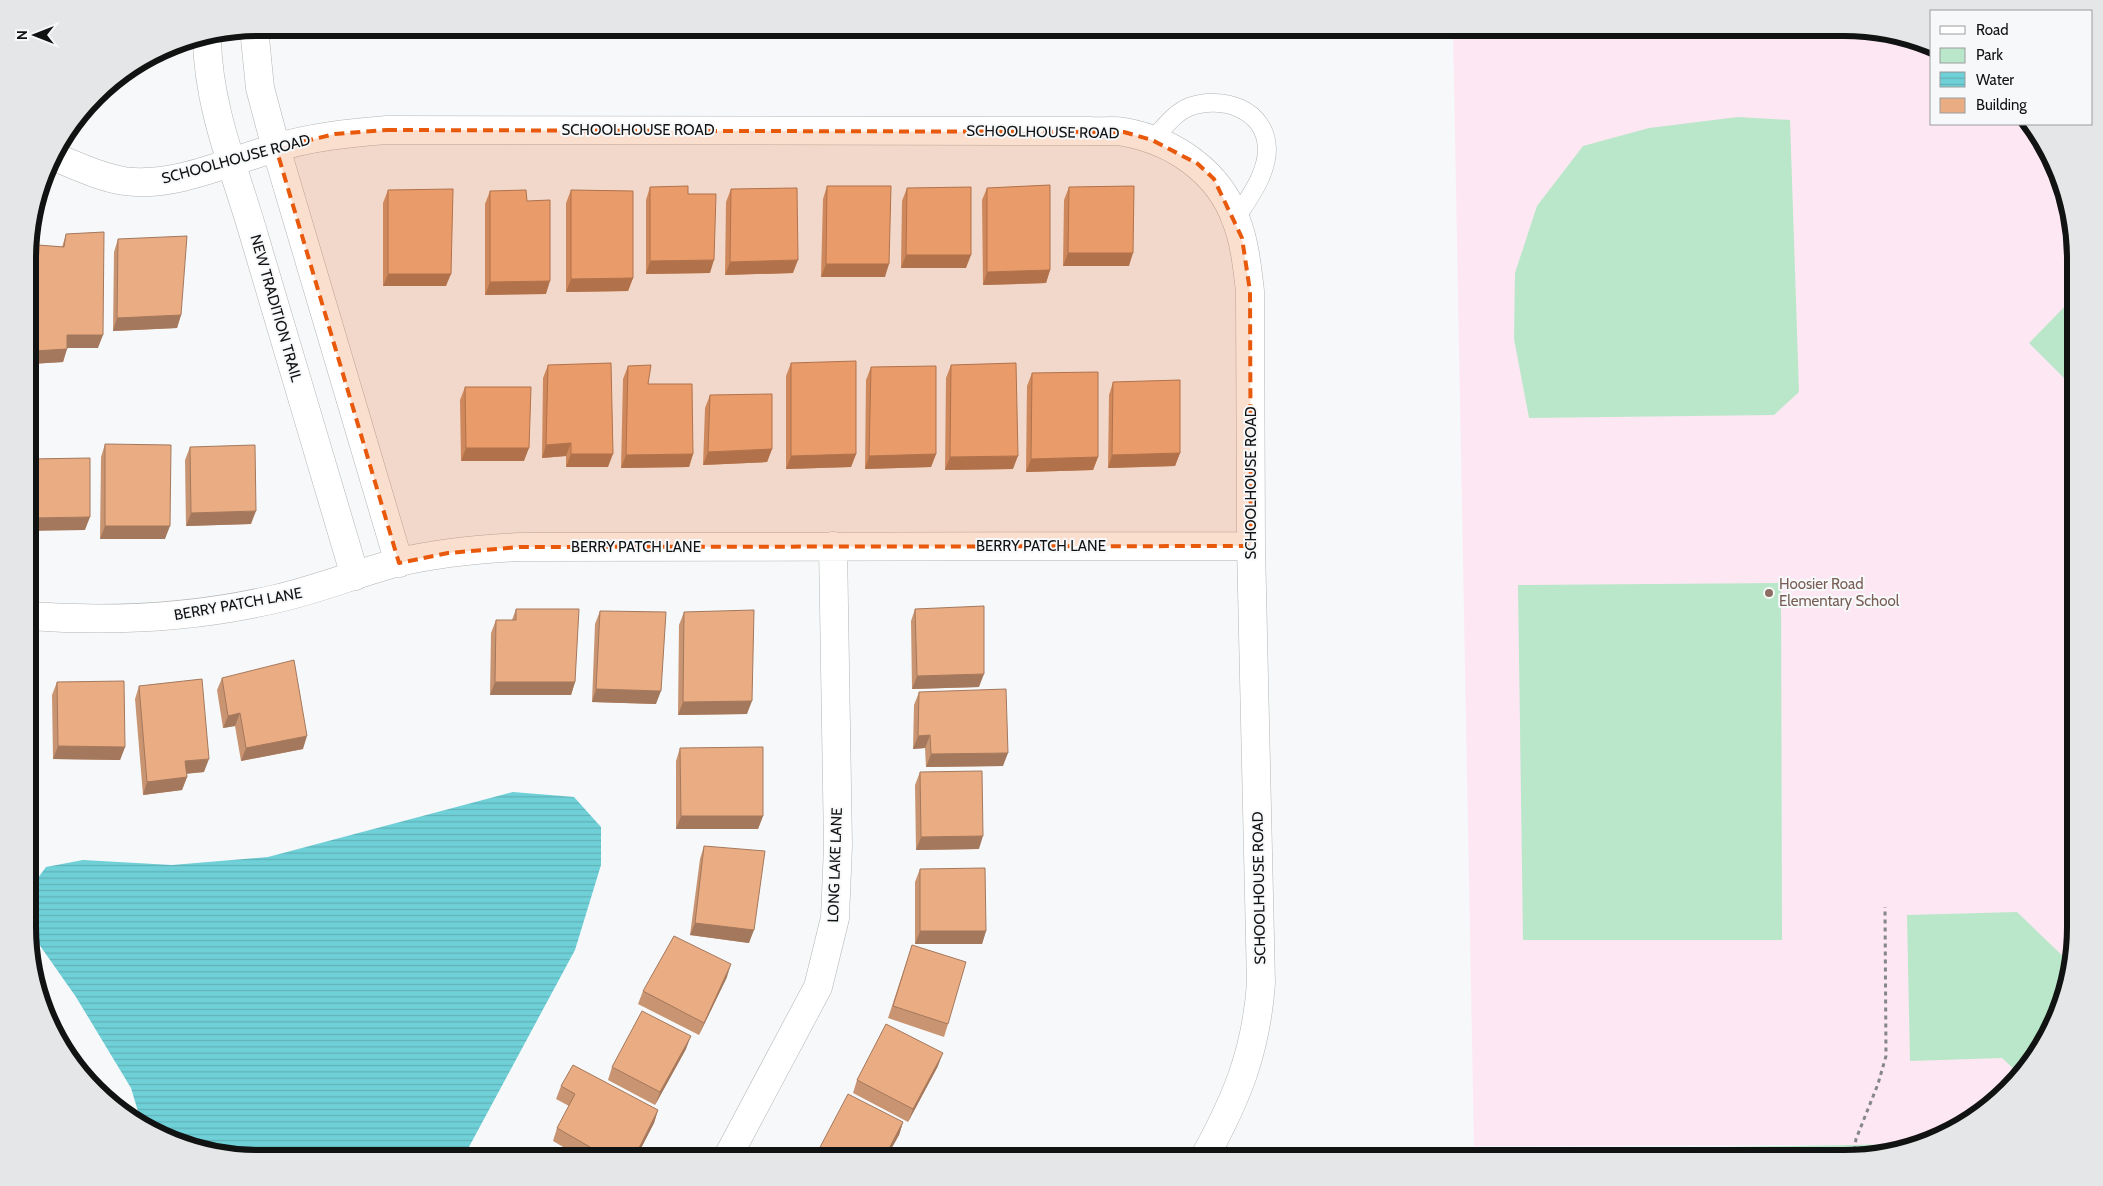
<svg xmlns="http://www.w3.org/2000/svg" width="2103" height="1186" viewBox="0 0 2103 1186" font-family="Cabin,sans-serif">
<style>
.education{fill:#fde7f3}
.green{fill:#bae7c9}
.water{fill:url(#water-rules)}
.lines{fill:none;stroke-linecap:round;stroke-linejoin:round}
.service-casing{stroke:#b2b4b5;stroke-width:19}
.minor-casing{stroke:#b2b4b5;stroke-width:29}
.path{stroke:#858687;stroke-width:3;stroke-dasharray:4 4;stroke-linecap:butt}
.service{stroke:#fff;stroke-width:18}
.minor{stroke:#fff;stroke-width:28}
.wall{fill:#c99471}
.shaded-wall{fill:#a4785c}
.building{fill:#eaac83;stroke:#a4785c}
.marked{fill:#e8590c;fill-opacity:0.2;stroke:#e8590c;stroke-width:4;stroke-dasharray:10 6;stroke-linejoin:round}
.education-dot{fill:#8d6e63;stroke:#f6f8fa;stroke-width:2}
.labels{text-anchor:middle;stroke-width:4;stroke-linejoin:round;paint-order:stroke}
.street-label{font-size:15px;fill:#111212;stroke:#f6f8fa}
.education-label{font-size:15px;fill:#785e54;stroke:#f6f8fa;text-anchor:start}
.rim{fill:none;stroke:#111212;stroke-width:6}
</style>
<defs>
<pattern id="water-rules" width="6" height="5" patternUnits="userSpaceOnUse" patternTransform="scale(1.25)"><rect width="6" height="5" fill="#6fd0d7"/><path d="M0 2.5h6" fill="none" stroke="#5fb2b8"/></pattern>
</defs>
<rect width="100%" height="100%" fill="#f6f8fa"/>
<path class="education" d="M1453 28H1844L1904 35 1932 47V124H2029L2037 131 2063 185 2075 244V942L2045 1043 2008 1091 1960 1127 1903 1145 1474 1146Z"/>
<path class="green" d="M1738 117 1790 120 1799 392 1774 415 1529 418 1514 339 1515 273 1537 206 1583 146 1649 128Z
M2075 296V389L2029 343Z
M1781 583 1782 940H1523L1518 585Z
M2017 912 2069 962 2045 1043 2020 1075 2002 1058 1910 1061 1907 915Z
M1905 1144 1859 1158H1248L1250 1155Z"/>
<path class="water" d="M513 792 574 797 601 827V865L575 950 463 1158H259L199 1151 143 1128 131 1088 76 997 29 930V890L46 867 83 860 172 865 268 857Z"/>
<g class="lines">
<defs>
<path id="service" d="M1152 140C1163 129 1174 113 1189 107 1222 95 1266 109 1267 149 1267 174 1249 198 1236 218"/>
<path id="minor" d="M254 28 260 88 276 148 399 563
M207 38C208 109 236 172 255 239 289 351 321 464 355 576
M52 156C75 165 99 177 124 181 175 188 227 162 275 148 311 137 349 133 387 130L1090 131C1101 132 1114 130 1124 132 1174 141 1219 172 1236 220 1245 243 1247 267 1250 291L1251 546 1261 983C1256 1052 1237 1098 1204 1158
M29 616C113 622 194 618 275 599 317 590 357 573 399 562 439 553 479 549 520 547L1251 546
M727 1158 818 987 835 918 838 846 833 546"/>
</defs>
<use href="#service" class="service-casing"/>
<use href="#minor" class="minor-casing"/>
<path class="path" d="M1853 1158 1856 1139 1878 1084 1886 1056 1885 907"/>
<use href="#service" class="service"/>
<use href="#minor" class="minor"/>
</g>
<path class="wall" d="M827 186 885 277H821L823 199Z
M650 187 688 194 710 273 646 274V200Z
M1069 187 1129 266H1063L1064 200Z
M907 188 966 268H901L902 201Z
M987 188 1050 270 1046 283 983 285 982 200Z
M731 189 793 273 725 275 726 202Z
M388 190 446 286H383V203Z
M571 190 633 278 628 291 566 292V203Z
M490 191 527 201 546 294 485 295V204Z
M66 234 98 348H67L63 362 30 364 33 258 38 245 62 247Z
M118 239 181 315 177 328 113 331 114 252Z
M791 363 856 454 851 467 786 469V376Z
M548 365 608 467H566V456L542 458 543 378Z
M951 365 1013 469 945 470 946 378Z
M628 366 648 384 693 454 689 467 621 468 623 379Z
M871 367 936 454 931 467 865 469 866 380Z
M1032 373 1098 457 1093 470 1026 472 1027 386Z
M1113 382 1180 453 1175 466 1108 468 1109 395Z
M465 387 524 461H461L460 400Z
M710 395 772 449 767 462 703 465 705 408Z
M105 444 165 539H100L101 457Z
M190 447 251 524 186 526 185 460Z
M516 609 575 682 571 695H490L491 633 496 620H512Z
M915 609 979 687 912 689 911 621Z
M600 611 656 704 592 702 595 624Z
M684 612 747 714 678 715 679 625Z
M222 678 303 749 241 761 235 726 223 728 217 690Z
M57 682 125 747 120 760 53 759 52 695Z
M139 686 204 772 186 774 187 777 182 790 143 795 135 699Z
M919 692 1003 766 926 767 925 748 913 749 914 705Z
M680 748 763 816 758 829H676V761Z
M920 772 979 849 916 850 915 785Z
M704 846 749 943 690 935 700 859Z
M920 869 986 931 982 944H915V882Z
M912 945 948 1024 944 1037 888 1018Z
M727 977 699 1035 638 1004 643 991Z
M686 1049 655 1105 608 1080 612 1067Z
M938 1066 908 1122 853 1093 857 1080Z
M561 1086 658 1110 654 1123 636 1158H582L553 1141 557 1128 569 1106 556 1099Z
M903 1122 899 1135 886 1158H816L818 1151Z"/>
<path class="shaded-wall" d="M1068 253H1133L1129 266H1063Z
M906 255H971L966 268H901Z
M714 260 710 273 646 274 650 261Z
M798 260 793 273 725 275 730 262Z
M826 264H889L885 277H821Z
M1050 270 1046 283 983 285 987 272Z
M388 274H451L446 286H383Z
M633 278 628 291 566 292 571 279Z
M550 281 546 294 485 295 490 282Z
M181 315 177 328 113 331 117 318Z
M67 335H103L98 348H63Z
M67 349 63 362 30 364 34 351Z
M571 443 566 456 542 458 546 445Z
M466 448H529L524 461H461Z
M772 449 767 462 703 465 708 452Z
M1180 453 1175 466 1108 468 1112 455Z
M571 454H613L608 467H566Z
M693 454 689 467 621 468 626 455Z
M856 454 851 467 786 469 791 456Z
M936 454 931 467 865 469 869 456Z
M1018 456 1013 469 945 470 950 457Z
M1098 457 1093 470 1026 472 1031 459Z
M256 511 251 524 186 526 191 513Z
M90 517 85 530 29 531V518Z
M105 526H170L165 539H100Z
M984 674 979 687 912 689 917 676Z
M495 682H575L571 695H490Z
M596 689 661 691 656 704 592 702Z
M752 701 747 714 678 715 683 702Z
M240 713 235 726 223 728 228 716Z
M930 735 925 748 913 749 918 736Z
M307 736 303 749 241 761 246 748Z
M58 746 125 747 120 760 53 759Z
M1008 753 1003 766 926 767 931 754Z
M209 759 204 772 180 774 185 761Z
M29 762H32L29 769Z
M187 777 182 790 143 795 147 782Z
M681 816H763L758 829H676Z
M983 836 979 849 916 850 921 837Z
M695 923 754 930 749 943 690 935Z
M920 931H986L982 944H915Z
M731 964 727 977 699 1035 704 1023Z
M691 1036 686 1049 655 1105 660 1092Z
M943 1053 938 1066 908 1122 913 1109Z
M658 1110 654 1123 636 1158H634Z
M903 1122 899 1135 886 1158H884Z"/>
<path class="building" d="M1050 185V270L987 272V188Z
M688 186V194H716L714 260 650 261V187Z
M827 186H891L889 264H826Z
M1134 186 1133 253H1068L1069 187Z
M971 187V255H906L907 188Z
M797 188 798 260 730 262 731 189Z
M453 189 451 274H388V190Z
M526 190 527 201 550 200V281L490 282V191Z
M571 190 633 191V278L571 279Z
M104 232 103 335H67V349L34 351 38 245 64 247 66 234Z
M187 236 181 315 117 318 118 239Z
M856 361V454L791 456V363Z
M611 363 613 454H571V443L546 445 548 365Z
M1016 363 1018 456 950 457 951 365Z
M651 365 648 384H692L693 454 626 455 628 366Z
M936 366V454L869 456 871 367Z
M1098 372V457L1031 459 1032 373Z
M1180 380V453L1112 455 1113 382Z
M465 387H531L529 448H466Z
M772 394V449L708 452 710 395Z
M105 444 171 445 170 526H105Z
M255 445 256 511 191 513 190 447Z
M90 458V517L29 518V459Z
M984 606V674L917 676 915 609Z
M516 609H579L575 682H495L496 620H516Z
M754 610 752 701 683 702 684 612Z
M600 611 666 612 661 691 596 689Z
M294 660 307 736 246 748 240 713 228 716 222 678Z
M202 679 209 759 185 761 187 777 147 782 139 686Z
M124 681 125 747 58 746 57 682Z
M29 682H38L32 762H29Z
M1006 689 1008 753 931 754 930 735 918 736 919 692Z
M763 747V816H681L680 748Z
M982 771 983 836 921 837 920 772Z
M704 846 765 851 754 930 695 923Z
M985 868 986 931H920V869Z
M674 936 731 964 704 1023 643 991Z
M912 945 966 962 948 1024 893 1006Z
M642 1011 691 1036 660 1092 612 1067Z
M886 1024 943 1053 913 1109 857 1080Z
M573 1065 658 1110 634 1158H609L557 1128 575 1094 561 1086Z
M848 1094 903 1122 884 1158H832L818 1151Z
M565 1153 575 1158H562Z"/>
<path class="marked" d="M387 130 1124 132 1152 140 1198 164 1214 179 1242 238 1250 291 1251 546 520 547 448 553 399 563 276 148 335 134Z"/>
<circle class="education-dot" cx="1769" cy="593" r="5"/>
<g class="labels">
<g class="street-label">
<text x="638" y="135">SCHOOLHOUSE ROAD</text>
<text transform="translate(1043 132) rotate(1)" y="5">SCHOOLHOUSE ROAD</text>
<text transform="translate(236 159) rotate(-15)" y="5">SCHOOLHOUSE ROAD</text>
<text transform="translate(276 308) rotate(74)" y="5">NEW TRADITION TRAIL</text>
<text transform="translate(1251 483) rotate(-90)" y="5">SCHOOLHOUSE ROAD</text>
<text x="1041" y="551">BERRY PATCH LANE</text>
<text x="636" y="552">BERRY PATCH LANE</text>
<text transform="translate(238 604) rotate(-10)" y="5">BERRY PATCH LANE</text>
<text transform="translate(835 865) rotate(-88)" y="5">LONG LAKE LANE</text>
<text transform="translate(1259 888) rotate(-91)" y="5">SCHOOLHOUSE ROAD</text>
</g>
<g class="education-label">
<text x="1779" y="589">Hoosier Road<tspan x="1779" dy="17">Elementary School</tspan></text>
</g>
</g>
<path d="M0 0H2103V1186H0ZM259 36H1844A223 223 0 0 1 2067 259V927A223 223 0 0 1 1844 1150H259A223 223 0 0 1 36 927V259A223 223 0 0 1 259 36Z" fill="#e4e6e7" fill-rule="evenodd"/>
<path class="rim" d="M259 36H1844A223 223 0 0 1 2067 259V927A223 223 0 0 1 1844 1150H259A223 223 0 0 1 36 927V259A223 223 0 0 1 259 36Z"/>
<rect x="1930" y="10" width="162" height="115" fill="#f6f8fa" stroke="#9a9c9d"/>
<rect x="1940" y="26" width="25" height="8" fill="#ffffff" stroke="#9a9c9d"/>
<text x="1976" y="35" font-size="15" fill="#111212">Road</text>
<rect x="1940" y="48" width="25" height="15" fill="#bae7c9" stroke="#9a9c9d"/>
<text x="1976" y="60" font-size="15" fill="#111212">Park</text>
<rect x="1940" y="72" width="25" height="15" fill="url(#water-rules)" stroke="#9a9c9d"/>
<text x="1976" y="85" font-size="15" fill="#111212">Water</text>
<rect x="1940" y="98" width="25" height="15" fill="#eaac83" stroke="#9a9c9d"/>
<text x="1976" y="110" font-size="15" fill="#111212">Building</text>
<g transform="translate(35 35) rotate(270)" stroke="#f6f8fa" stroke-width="4" paint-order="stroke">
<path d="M0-4L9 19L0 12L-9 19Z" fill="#111212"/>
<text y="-8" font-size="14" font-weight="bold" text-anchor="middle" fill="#111212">N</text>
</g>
</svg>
